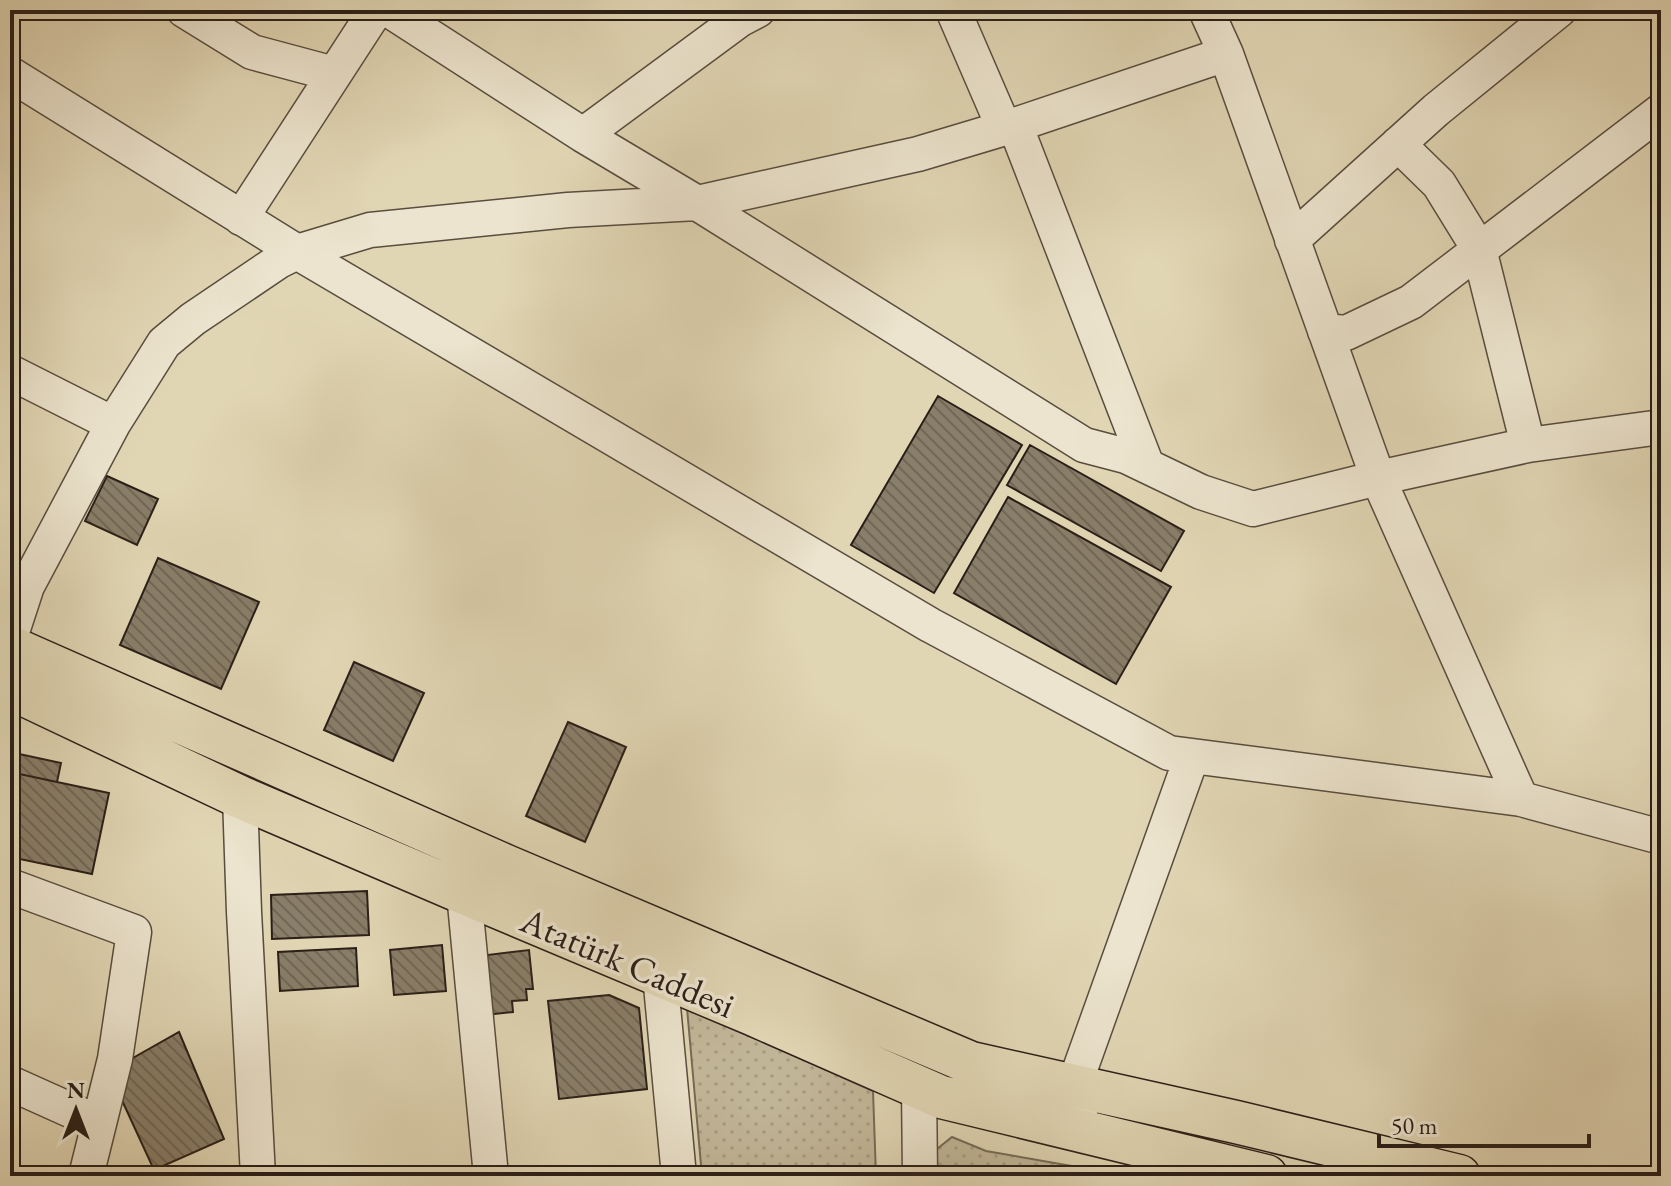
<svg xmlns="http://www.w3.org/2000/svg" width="1671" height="1186" viewBox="0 0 1671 1186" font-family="'EB Garamond',serif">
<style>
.grass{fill:url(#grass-dots);stroke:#766b58;stroke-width:2}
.building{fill:url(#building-back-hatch);stroke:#2a1f18;stroke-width:2}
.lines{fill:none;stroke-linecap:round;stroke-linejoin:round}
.minor-casing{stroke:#584d3f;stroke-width:37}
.major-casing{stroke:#2a1f18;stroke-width:45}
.minor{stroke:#ece4ce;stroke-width:34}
.major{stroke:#e1d6b4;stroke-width:42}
.labels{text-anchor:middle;stroke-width:7;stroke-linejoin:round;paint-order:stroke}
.street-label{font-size:36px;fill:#2a1f18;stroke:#ece4ce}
</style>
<defs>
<pattern id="grass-dots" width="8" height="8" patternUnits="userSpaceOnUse" patternTransform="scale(2)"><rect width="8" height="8" fill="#c2b799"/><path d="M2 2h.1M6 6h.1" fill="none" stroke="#a79d83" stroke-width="1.8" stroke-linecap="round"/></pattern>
<pattern id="building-back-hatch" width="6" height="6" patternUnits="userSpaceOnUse" patternTransform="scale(2)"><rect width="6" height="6" fill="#897e69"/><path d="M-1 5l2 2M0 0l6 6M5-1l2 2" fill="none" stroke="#706755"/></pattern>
</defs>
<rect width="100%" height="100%" fill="#e1d6b4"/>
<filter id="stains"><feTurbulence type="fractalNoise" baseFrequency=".0025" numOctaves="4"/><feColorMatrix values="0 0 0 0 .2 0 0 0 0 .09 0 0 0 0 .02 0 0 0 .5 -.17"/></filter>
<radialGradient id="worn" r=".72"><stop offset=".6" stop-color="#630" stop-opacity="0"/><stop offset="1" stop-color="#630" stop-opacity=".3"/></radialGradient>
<path class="grass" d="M687 1008 873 1091 876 1176H702Z
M952 1137 986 1151 1083 1168 1098 1176H937V1149Z"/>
<path class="building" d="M938 396 1022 445 934 593 851 545Z
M1030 445 1184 531 1161 571 1007 485Z
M107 476 158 499 137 545 85 521Z
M1008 497 1171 587 1116 684 954 593Z
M158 558 259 602 221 689 120 645Z
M354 662 424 693 393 761 324 730Z
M568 722 626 747 585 842 526 816Z
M10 752 61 763 57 782 10 772Z
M10 772 109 793 92 874 10 857Z
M367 891 369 935 272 939 271 895Z
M442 945 446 991 394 995 390 950Z
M356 948 358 986 280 991 278 952Z
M529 950 533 989H526L527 1000 512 1001 513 1012 486 1015 479 956Z
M609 995 639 1008 647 1089 559 1099 548 1001Z
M179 1032 224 1139 154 1170 120 1096 124 1063Z"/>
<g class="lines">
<defs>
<path id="minor" d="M184 10 252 52 334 74
M389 10 583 135 697 203 1084 445 1126 456 1201 492 1253 509 1378 478 1528 445 1661 427
M953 10 1004 128
M1206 10 1226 54 1378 478 1521 799
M10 74 297 252 930 625 1169 753 1521 799 1661 837
M1015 125 1147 466
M583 135 739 20 758 10
M1398 144 1439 184 1479 249 1528 445
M241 218 376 10
M1292 240 1436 110 1559 10
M1325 331 1346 333 1411 302 1661 111
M10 372 113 424
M10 638 27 586 113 424 164 343 193 319 279 261 297 252 370 230 568 210 697 203 918 154 1015 125 1226 54
M240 797 244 912 258 1176
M10 886 134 932 115 1059 86 1176
M464 893 491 1176
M660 975 679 1176
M10 1083 99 1123
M919 1087 920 1176
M1080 1111 1074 1086 1192 756"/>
<path id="major" d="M10 647 506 866 971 1063 1236 1122 1459 1176
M10 688 240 797 464 893 752 1014 941 1097 1266 1176"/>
</defs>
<use href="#minor" class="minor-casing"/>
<use href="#major" class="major-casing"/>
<use href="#minor" class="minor"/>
<use href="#major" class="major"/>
</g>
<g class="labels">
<g class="street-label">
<text transform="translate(628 962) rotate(23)" y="13">Atatürk Caddesi</text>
</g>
</g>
<rect width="1671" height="1186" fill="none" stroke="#e1d6b4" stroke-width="40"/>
<rect x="12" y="12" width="1647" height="1162" fill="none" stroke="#2a1f18" stroke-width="4"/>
<rect x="20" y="20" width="1631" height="1146" fill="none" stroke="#2a1f18" stroke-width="2"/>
<g transform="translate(76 1110)" stroke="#ece4ce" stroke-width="6" paint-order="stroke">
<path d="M0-6L14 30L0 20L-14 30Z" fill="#2a1f18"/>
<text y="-12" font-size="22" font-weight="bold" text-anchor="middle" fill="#2a1f18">N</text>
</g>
<path d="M1379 1134v12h210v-12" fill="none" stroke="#2a1f18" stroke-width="4"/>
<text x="1391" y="1134" font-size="24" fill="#2a1f18" stroke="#ece4ce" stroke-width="6" paint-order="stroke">50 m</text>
<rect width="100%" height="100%" filter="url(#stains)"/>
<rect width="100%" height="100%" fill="url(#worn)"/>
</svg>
